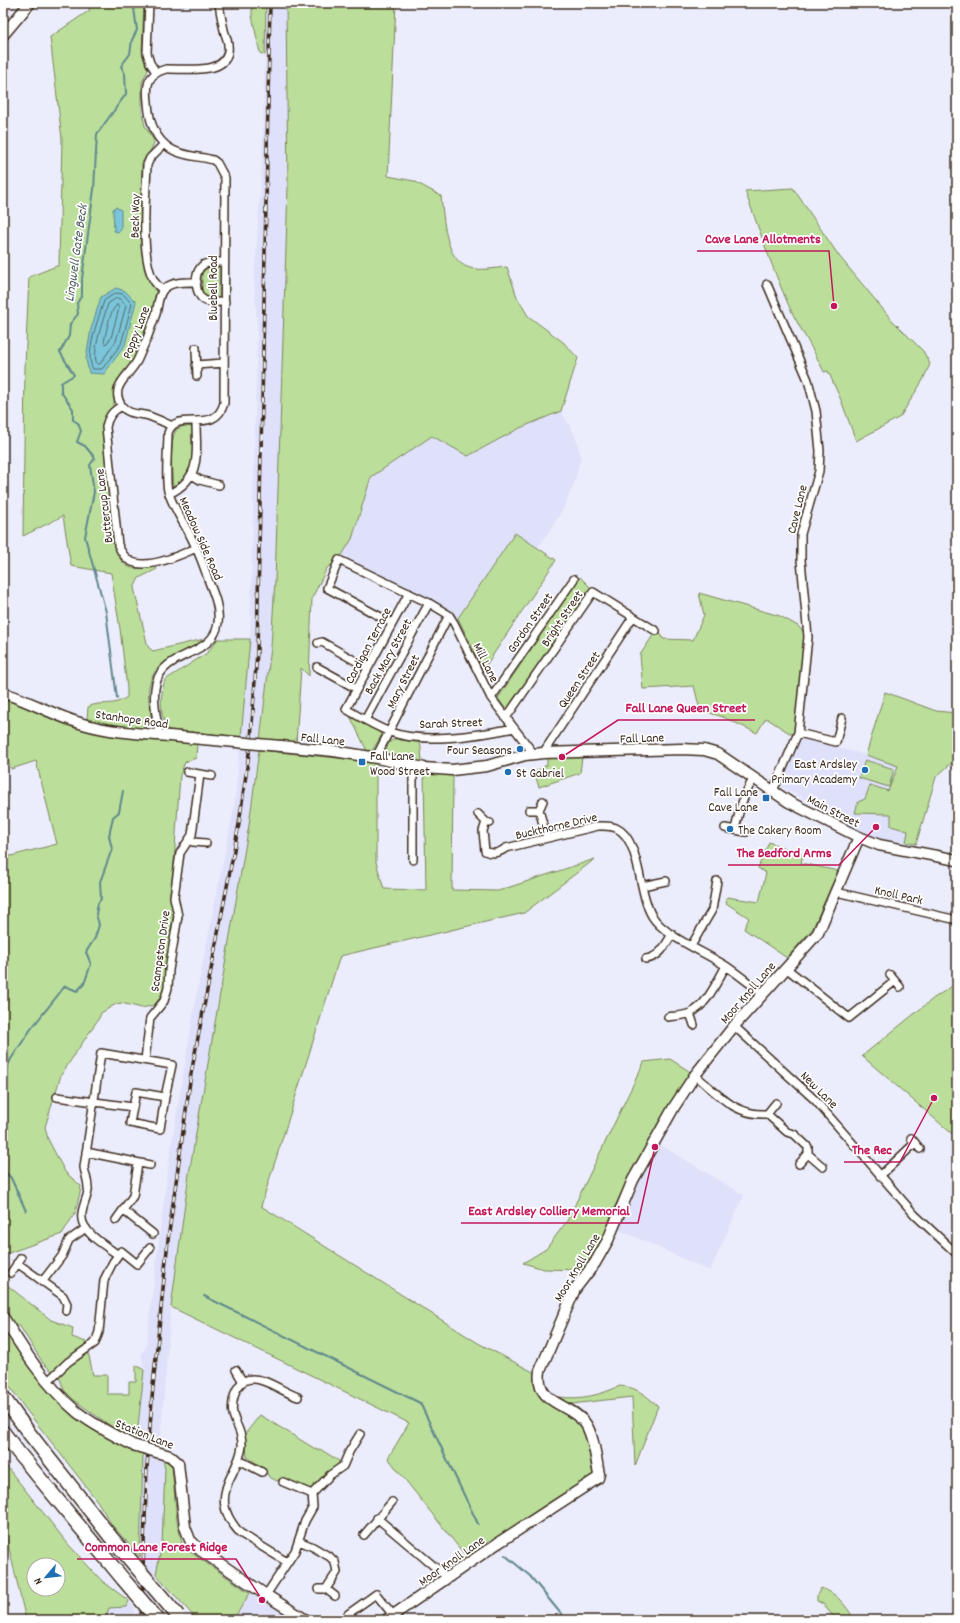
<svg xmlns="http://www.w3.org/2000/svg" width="960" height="1623" viewBox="0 0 960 1623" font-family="Dekko,sans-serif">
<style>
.built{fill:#dfe1fa}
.green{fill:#bbdf9a;stroke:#7b845c;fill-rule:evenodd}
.water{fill:#7ac5d9;stroke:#61878e}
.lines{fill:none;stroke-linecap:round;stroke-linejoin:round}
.shore{stroke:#546869;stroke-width:1}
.stream{stroke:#61878e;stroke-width:2}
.street-casing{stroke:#3b2a1e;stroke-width:10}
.secondary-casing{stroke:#3b2a1e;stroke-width:13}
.highway-casing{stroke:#3b2a1e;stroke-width:16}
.street{stroke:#fff;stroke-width:7}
.secondary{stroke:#fff;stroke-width:10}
.highway{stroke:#fff;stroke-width:13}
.rail-casing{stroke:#3b2a1e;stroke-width:3.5}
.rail{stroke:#fff;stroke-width:2;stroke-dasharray:6;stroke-linecap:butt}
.secondary-bridge-casing{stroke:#3b2a1e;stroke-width:13;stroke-linecap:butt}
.highway-bridge-casing{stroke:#3b2a1e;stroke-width:16;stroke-linecap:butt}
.secondary-bridge{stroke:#fff;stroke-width:10}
.highway-bridge{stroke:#fff;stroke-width:13}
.poi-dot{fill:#1f6fb2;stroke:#fff;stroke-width:1.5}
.labels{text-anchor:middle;stroke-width:3.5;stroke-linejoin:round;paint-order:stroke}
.street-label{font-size:13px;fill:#3b2a1e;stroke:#fff}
.poi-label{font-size:13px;fill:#3b2a1e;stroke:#fff;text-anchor:end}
.water-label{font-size:14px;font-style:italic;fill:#51605f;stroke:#fff}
.leader{fill:none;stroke:#c2185b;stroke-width:1.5}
.callout-dot{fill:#c2185b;stroke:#fff;stroke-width:1.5}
.callout-label{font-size:14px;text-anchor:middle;font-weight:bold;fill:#c2185b;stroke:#fff;stroke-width:3.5;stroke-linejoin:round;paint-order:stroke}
</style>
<rect width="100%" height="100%" fill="#ecedfc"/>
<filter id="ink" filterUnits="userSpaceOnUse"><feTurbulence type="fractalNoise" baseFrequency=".025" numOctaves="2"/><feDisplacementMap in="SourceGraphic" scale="8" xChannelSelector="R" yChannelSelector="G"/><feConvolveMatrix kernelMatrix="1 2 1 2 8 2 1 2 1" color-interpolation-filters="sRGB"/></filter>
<g filter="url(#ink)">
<path class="built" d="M266 3H286L288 187 275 581 271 647 249 825 189 1174 171 1307 160 1447 165 1469 162 1544 156 1574V1620H137L143 1456 137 1436 144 1370 141 1353 145 1349 146 1345 168 1166 196 996 234 808 250 639 257 326 254 281 262 163Z
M561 411 575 435 581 456 575 481 563 510 538 548 515 533 458 618 339 560 352 539 371 477 432 436 468 456 520 428Z
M885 692 936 711 957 713V758L936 777 916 844 869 837 834 819 835 815 781 787 782 780 802 738 866 755Z
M659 1144 744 1195 710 1271 617 1229 635 1187Z
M250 1593 293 1620H233Z
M129 1601 134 1607V1620H105L109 1608 126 1607Z"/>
<path class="green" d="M85 3H144L142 51 148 70 142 82V112L145 126 154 141C154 149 145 156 142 163 142 198 136 242 147 276 149 282 154 286 156 292L152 311 134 360 117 382 114 390V405L104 419 102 427 115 548C123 570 134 572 155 565L157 569 139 578 134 588 148 647 153 651 204 639C186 654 157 656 150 683 146 694 151 708 151 720 149 723 147 726 144 727 130 732 101 724 87 720L88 707C102 700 113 708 127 697V688L120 629 111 573 71 566 63 516 23 536 25 367 29 277 59 265 62 139 50 37 90 10Z
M252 3H266L265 55 260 53 252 16Z
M286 3H396L388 176 414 181 441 196C444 217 444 261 470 268 481 271 495 268 507 267L517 297 528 316 563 342 578 358 561 411 520 428 468 456 432 436 371 477 352 539 339 560 327 568 312 598 309 676 301 668 296 743 260 740 271 647 275 581 288 187Z
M793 188 839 256 891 319 923 351 930 364 923 380 900 417 856 441 841 400 828 371 824 372C813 347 796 324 785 297 770 262 758 226 745 191Z
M209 267H219V298L207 297 202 291V273Z
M183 426 194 427C193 447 197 478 173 486 172 473 169 441 176 430Z
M515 533 556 560 483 670 458 618Z
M580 577 591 588 509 711 506 710 498 698Z
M699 593 780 616 798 626 808 637 798 733 791 734 766 718 757 733 723 717 700 710 694 686 643 689 640 655 656 631 657 627 663 639 693 640 704 615Z
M218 639H250L241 737 169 730C159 719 160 694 165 680L207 653Z
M885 692 936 711 957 713V758L936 777 916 844 906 842 908 831 891 826V814L855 813 858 802 865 799 870 785 888 791 898 766 866 755Z
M3 697C35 712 68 728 103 734 134 739 166 740 197 743L196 758 185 762 180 775 173 877 170 893 174 911 165 973V986L163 994 154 1005 142 1008 121 1003 116 1004 101 1013 99 1018 61 1075 45 1127 48 1139 65 1172 81 1186 80 1193 75 1213 62 1234 3 1255V858L57 844 36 761 11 769 8 759 3 760Z
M349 714 382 731 383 733 372 751H367Z
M399 737H420L422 762 385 753 389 742Z
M259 750 376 762V862L384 889 426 890 424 773 453 775 452 890 498 891 595 859 524 913 340 956 261 1206 478 1343 535 1373C525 1401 574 1413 583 1431 590 1444 590 1462 593 1476 549 1500 509 1530 468 1559L388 1458 409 1423 171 1307 189 1174 249 825Z
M582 757 580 773 539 787 534 772 547 765V758Z
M865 760 894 769 889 787 859 778Z
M769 842 803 855 801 863 838 871 813 928 787 958 744 929 749 918 726 903 727 897 759 902 766 873 758 868Z
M957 983V1138L862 1056 934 998Z
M670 1059 692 1073 681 1086 651 1138 621 1194 612 1212 606 1232 589 1261 581 1270 544 1269 523 1263 546 1249 567 1221 644 1062Z
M3 1279 7 1285 51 1320 73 1328 72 1337 86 1342 93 1375H107V1394H129V1382H136V1365L144 1370 137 1436 138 1441 115 1429 74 1400 64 1390 60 1379 43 1363 19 1325H14L3 1307Z
M3 1327 39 1380 54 1397 71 1412 142 1452 143 1456 140 1557 112 1525 98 1502 24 1407 3 1377Z
M620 1386C637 1387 645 1395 658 1406L635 1466 632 1397 571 1404 559 1397C581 1400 600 1395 620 1386Z
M260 1415 317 1450 320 1449 339 1461V1463L310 1489 300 1487 280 1479 277 1481 269 1477 264 1468 247 1457 245 1434Z
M163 1460 168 1461 172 1466 177 1522 183 1547 250 1593 233 1620H197L156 1574 162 1544 165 1469Z
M3 1462 68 1544 102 1581 129 1601 126 1607 109 1608 105 1620H26L3 1523ZM34 1565H58V1589H34Z
M821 1588C837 1593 846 1606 855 1620H836L823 1604 817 1601V1595Z"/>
<path class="water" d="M116 207 121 210V230L118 232 114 231 113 209Z
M116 288 125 291 136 302 125 345 104 374 89 373 86 359 91 329 101 297Z"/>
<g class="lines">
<path class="shore" d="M116 293 123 294 132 304 121 344 102 369H93C84 355 99 317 104 301Z
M117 298 120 299 126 306 116 341 100 364H97C91 354 104 317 108 304Z
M117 305 119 308 111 338 106 344 104 342C106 333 110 309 117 305Z"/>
<path class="stream" d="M117 698 106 612 85 537 94 492 90 465 95 458 85 446 77 442 81 431 78 423 73 420V409L61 392V383L74 375 60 352 69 336 70 324 78 314 77 303 82 295V279L94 189 97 134 126 94 125 74 121 66 130 54 132 40 137 30 134 8 131 3
M3 1076 11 1059 31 1029 65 986 77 991 84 984 91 964 86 952 95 938 99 925 96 914 98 903 101 899 100 882 112 849 109 836 113 817 119 812 123 791
M3 1169 11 1178 26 1211
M204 1296 420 1403 478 1524
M505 1555 530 1576 566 1620"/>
<defs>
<path id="street" d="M149 3 147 53 150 63 156 72
M224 262C217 262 209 261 203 265 193 272 194 296 206 301 211 303 219 302 225 302
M767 284 808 380 816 411 820 451 819 471 801 534V560L808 637 798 733 773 791
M163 290C159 287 155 283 153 279 140 254 146 194 147 165L150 158 164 144
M196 348 197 376
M196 365 224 363
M122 406C112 411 108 417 106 427L118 545C121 552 125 559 132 562 148 569 181 555 196 548
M172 426C164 422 157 419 149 416 139 413 128 415 122 406 108 386 131 375 138 359 145 344 151 329 156 314 158 306 158 296 163 290 171 281 186 282 197 282
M192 475 200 480 219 485
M169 494C203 477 196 453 196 422
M409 593 346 709C360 717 374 726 390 732 423 744 480 735 514 728
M392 623 327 588 339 560 429 603 449 615 454 623 491 698 534 754
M318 643 322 642 368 668
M317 667 357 689
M491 698 574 579
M506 718 593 592 656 631
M365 720 429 603
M798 733 836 742 842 718
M159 735C157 719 152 699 156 683 165 650 214 657 218 623 220 609 214 594 209 582 204 566 198 551 191 537 183 522 173 507 168 491 165 479 168 447 168 433 176 407 215 437 224 403L225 178 217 163 213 160C200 156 184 157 171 149 154 139 149 121 148 102 146 85 147 74 166 69 185 68 232 77 228 45 228 40 225 35 224 30 222 21 220 12 219 3
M543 753 633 617
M377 758 378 753 449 615
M413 766V860
M187 772 212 776
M543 801 539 810 547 838
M529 810H539
M478 814 486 822 490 823
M486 822 483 831 485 851C493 855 499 853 506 848L598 826C604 826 610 825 616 828 641 839 638 894 652 916 665 937 705 952 726 966 738 974 750 984 762 993
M725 828 746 832
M735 830C739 811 743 795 754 778
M190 840 193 842 206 843
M642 886 666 881
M836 892 957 920
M691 946 712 910 717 881
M646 959C660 957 665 946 672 934
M786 968 849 1018 895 981
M890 975 900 987
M690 1013 694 1025
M668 1017C675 1016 683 1016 690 1013 707 1006 717 981 726 966
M734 1026 815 1100 915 1215 957 1254
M145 1060 150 1018 164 1001 168 988 169 970 178 916 174 897 180 853 192 835 200 774
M695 1075C718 1094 735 1116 767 1114L787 1132 794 1134 808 1147V1154L823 1167
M136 1092 165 1097 160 1129 130 1123Z
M57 1097 133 1107
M767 1114 776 1103
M911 1138 920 1149
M86 1152 150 1165
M799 1164 808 1154
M880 1176 915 1143
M123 1210 153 1234
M116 1220 133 1196 138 1163
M118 1255C108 1247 92 1239 85 1227 77 1215 86 1203 88 1191 89 1182 85 1175 84 1167L101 1053 172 1065 165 1097
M17 1263 63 1296 67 1304 66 1311
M11 1273 21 1258
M42 1282 62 1256 69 1240 86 1228
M236 1370 243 1382
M47 1382 68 1362 95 1343 99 1332 104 1280 113 1262 121 1251 137 1264 150 1248
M239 1460 262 1472
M283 1482 312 1494
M377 1518 448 1578
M364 1535 392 1502
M299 1541 313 1547 330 1557 335 1562 337 1572 326 1589
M287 1562 240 1533C221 1512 220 1496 233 1472 237 1463 241 1456 242 1446 243 1424 226 1421 235 1393 237 1388 239 1384 244 1381 260 1373 282 1392 298 1397
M319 1589H326L335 1596
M266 1595 295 1551 305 1521 313 1507 312 1494 330 1475 343 1466 349 1452 360 1434
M348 1614 376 1594 393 1615"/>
<path id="secondary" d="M3 35 30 3
M3 693C30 701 55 716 83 724 117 734 155 734 191 738
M281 746 334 751 377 758 424 768 452 770 487 766 525 755 543 753 681 749 704 750 718 754 789 802 859 837 879 845 957 860
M3 1317C24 1351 46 1386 77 1412 94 1425 113 1435 133 1445
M170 1456 178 1463 185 1527 190 1540 200 1550 266 1595 306 1620
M386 1620 498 1543 598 1478 599 1474C596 1460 594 1435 585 1423 569 1402 535 1405 540 1371L575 1289 595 1263 608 1240 633 1180 674 1107 695 1075 734 1026 818 933 859 837"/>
<path id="highway" d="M3 1397 29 1433 110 1536
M3 1432 18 1452 123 1579"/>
</defs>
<use href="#street" class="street-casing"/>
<use href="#secondary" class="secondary-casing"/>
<use href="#highway" class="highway-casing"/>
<use href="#street" class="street"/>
<use href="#secondary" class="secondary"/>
<use href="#highway" class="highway"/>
<defs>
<path id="rail" d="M141 1620 147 1467 153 1386 168 1240 191 1074 239 824 251 739 257 651 270 3"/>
</defs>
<use href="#rail" class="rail-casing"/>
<use href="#rail" class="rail"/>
<defs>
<path id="secondary-bridge" d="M191 738 281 746
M133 1445 170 1456"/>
<path id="highway-bridge" d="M110 1536 178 1616
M123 1579 158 1620"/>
</defs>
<use href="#secondary-bridge" class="secondary-bridge-casing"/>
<use href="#highway-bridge" class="highway-bridge-casing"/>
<use href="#secondary-bridge" class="secondary-bridge"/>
<use href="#highway-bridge" class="highway-bridge"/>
</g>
</g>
<g class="poi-dot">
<circle cx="520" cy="749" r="4"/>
<rect x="358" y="758" width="8" height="8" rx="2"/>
<circle cx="865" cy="770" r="4"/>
<circle cx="508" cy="772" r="4"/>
<rect x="762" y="794" width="8" height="8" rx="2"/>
<circle cx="730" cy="829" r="4"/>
</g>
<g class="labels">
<g class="street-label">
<text transform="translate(134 216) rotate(-89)" y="5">Beck Way</text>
<text transform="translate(212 288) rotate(-90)" y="5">Bluebell Road</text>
<text transform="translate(135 332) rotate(-69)" y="5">Poppy Lane</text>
<text transform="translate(103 506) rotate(-97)" y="5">Buttercup Lane</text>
<text transform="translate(796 509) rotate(-76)" y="5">Cave Lane</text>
<text transform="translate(202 538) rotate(66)" y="5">Meadow Side Road</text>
<text transform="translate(561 618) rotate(-56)" y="5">Bright Street</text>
<text transform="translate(529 622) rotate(-55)" y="5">Gordon Street</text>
<text transform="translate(367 645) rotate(-62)" y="5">Cardigan Terrace</text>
<text transform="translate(387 656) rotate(-61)" y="5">Back Mary Street</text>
<text transform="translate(487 662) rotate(64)" y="5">Mill Lane</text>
<text transform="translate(578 679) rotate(-56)" y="5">Queen Street</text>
<text transform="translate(402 681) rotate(-63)" y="5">Mary Street</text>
<text transform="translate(132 718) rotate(8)" y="5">Stanhope Road</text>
<text transform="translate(451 722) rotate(-2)" y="5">Sarah Street</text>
<text transform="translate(642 737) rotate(-2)" y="5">Fall Lane</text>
<text transform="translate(323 738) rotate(6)" y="5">Fall Lane</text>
<text transform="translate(834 810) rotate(27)" y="5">Main Street</text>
<text transform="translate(556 825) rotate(-13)" y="5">Buckthorne Drive</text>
<text transform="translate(899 894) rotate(13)" y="5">Knoll Park</text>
<text transform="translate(159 951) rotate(-82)" y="5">Scampston Drive</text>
<text transform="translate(747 992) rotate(-49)" y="5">Moor Knoll Lane</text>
<text transform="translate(820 1089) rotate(45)" y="5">New Lane</text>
<text transform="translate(576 1267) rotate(-59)" y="5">Moor Knoll Lane</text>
<text transform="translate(145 1433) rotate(22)" y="5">Station Lane</text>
<text transform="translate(451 1560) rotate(-35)" y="5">Moor Knoll Lane</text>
</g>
<g class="poi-label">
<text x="512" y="754">Four Seasons</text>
<text x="370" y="760" text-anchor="start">Fall Lane<tspan x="370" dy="15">Wood Street</tspan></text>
<text x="857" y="768">East Ardsley<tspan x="857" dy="15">Primary Academy</tspan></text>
<text x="516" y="777" text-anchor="start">St Gabriel</text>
<text x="758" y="796">Fall Lane<tspan x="758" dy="15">Cave Lane</tspan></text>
<text x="738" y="834" text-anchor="start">The Cakery Room</text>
</g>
<g class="water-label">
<text transform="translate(75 253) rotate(-82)" y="5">Lingwell Gate Beck</text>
</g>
</g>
<path class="leader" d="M834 306L829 251H697M562 757L618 720H755M876 827L839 865H728M934 1098L900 1162H844M655 1147L638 1223H461M262 1600L236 1559H77"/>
<g class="callout-dot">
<circle cx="834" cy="306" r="4"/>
<circle cx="562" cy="757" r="4"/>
<circle cx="876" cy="827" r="4"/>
<circle cx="934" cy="1098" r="4"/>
<circle cx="655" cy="1147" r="4"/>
<circle cx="262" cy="1600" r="4"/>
</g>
<g class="callout-label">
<text x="763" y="243">Cave Lane Allotments</text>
<text x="686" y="712">Fall Lane Queen Street</text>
<text x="784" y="857">The Bedford Arms</text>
<text x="872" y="1154">The Rec</text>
<text x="549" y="1215">East Ardsley Colliery Memorial</text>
<text x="156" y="1551">Common Lane Forest Ridge</text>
</g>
<rect width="960" height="1623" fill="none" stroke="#fff" stroke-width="16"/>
<rect x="8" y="8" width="944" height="1607" fill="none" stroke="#3b2a1e" stroke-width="1.5" filter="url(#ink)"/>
<g transform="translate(46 1577) rotate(242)"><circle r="19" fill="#ffffff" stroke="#b1aaa5"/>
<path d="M0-3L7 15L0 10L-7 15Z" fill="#1f6fb2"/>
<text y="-6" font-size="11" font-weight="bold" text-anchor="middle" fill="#3b2a1e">N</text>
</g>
</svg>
